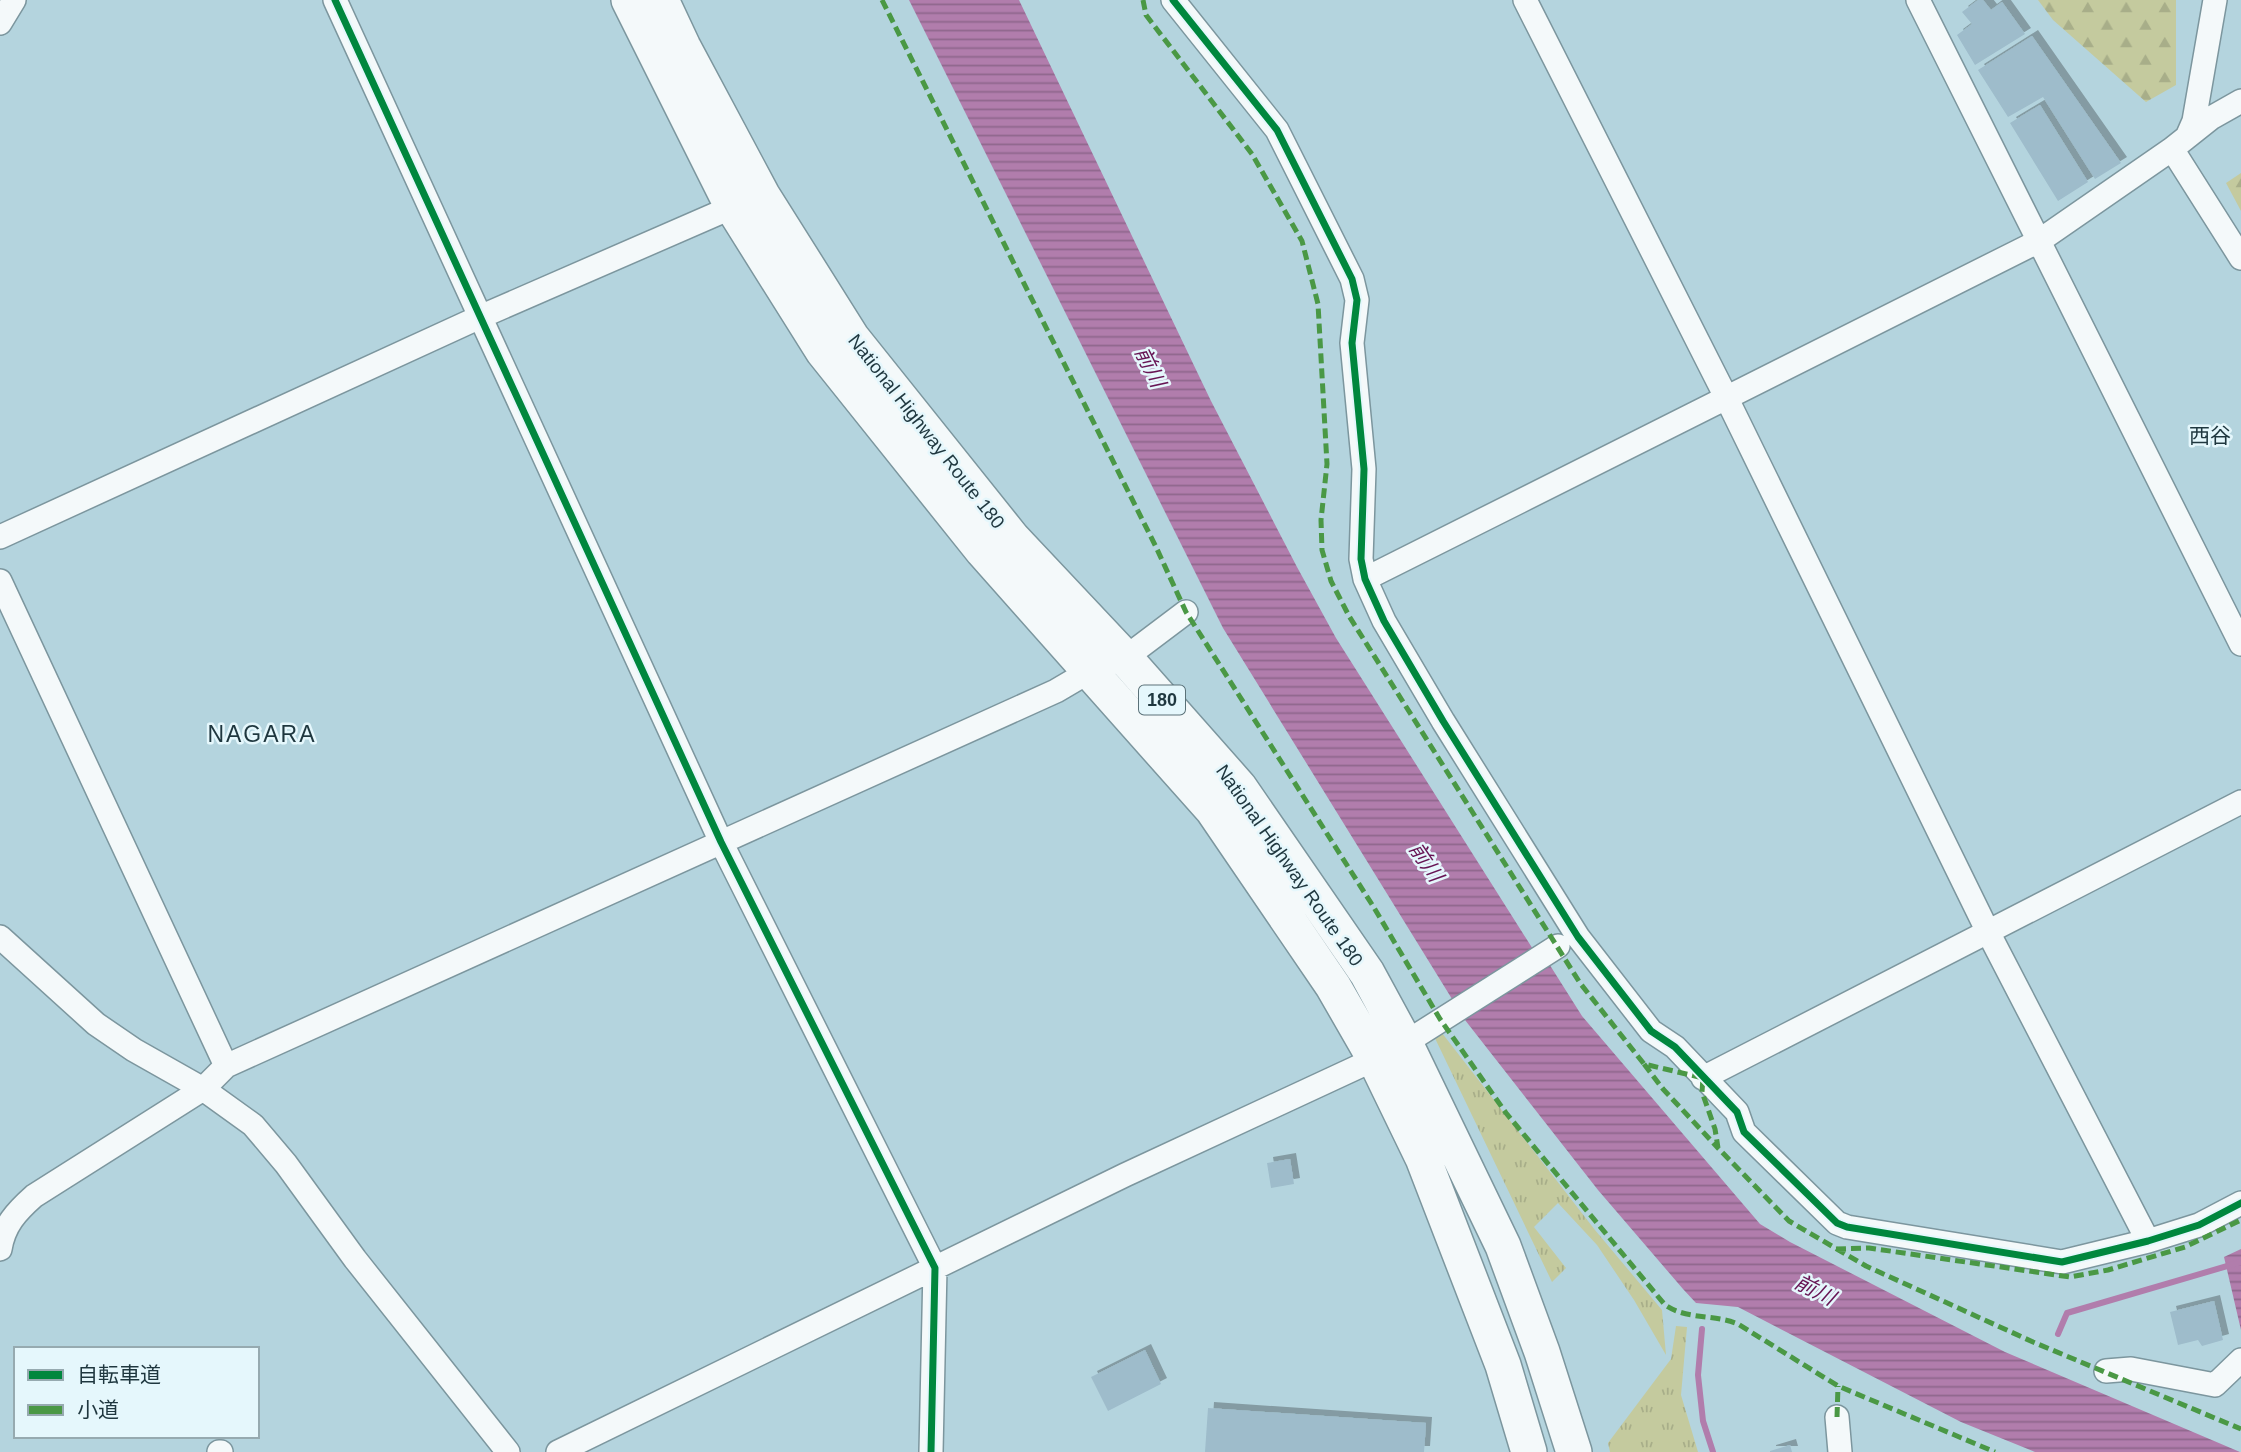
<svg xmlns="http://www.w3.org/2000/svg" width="2241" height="1452" viewBox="0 0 2241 1452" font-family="Arial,'Noto Sans JP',sans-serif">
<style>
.grass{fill:url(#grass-tufts)}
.forest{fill:url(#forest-firs)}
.water{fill:url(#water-rules)}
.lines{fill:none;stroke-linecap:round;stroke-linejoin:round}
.stream{stroke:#b17dac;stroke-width:6}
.building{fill:#9ebccb;filter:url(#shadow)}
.minor-casing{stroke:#7c969e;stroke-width:26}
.highway-casing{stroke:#7c969e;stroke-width:38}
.minor{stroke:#f4f9fa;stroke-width:23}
.highway{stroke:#f4f9fa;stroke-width:35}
.quiet{stroke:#4a9845;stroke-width:5;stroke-dasharray:10 5;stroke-linecap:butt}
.cycleway-casing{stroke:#e5f7fc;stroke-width:11}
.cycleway{stroke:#00873e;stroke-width:7}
.labels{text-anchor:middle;stroke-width:5;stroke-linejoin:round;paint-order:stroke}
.shield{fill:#e5f7fc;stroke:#5a7178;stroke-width:2}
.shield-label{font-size:18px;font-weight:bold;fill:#1f373f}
.street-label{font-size:19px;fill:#1f373f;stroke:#e5f7fc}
.water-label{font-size:21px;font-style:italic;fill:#671454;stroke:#e5f7fc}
.neighbourhood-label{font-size:21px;fill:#1f373f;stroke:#e5f7fc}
.quarter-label{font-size:23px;letter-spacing:2px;fill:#1f373f;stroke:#e5f7fc}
</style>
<defs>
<pattern id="grass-tufts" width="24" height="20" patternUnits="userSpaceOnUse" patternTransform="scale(1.75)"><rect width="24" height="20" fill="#c4ca9e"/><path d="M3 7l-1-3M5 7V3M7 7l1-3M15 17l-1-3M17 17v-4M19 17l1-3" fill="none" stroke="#a8ae89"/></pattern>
<pattern id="forest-firs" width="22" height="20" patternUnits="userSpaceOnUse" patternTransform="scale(1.75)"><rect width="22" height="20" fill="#c4ca9e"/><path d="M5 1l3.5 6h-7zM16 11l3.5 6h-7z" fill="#a8ae89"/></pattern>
<pattern id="water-rules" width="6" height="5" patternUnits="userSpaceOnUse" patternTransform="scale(1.75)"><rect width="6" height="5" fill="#b17dac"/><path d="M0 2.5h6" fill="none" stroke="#8f678d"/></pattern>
<filter id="shadow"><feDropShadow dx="6" dy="-6" stdDeviation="0" flood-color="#0004"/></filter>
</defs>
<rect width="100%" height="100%" fill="#b4d4de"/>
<path class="grass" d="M1436 1031 1442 1033 1595 1230 1662 1310 1666 1355 1634 1300 1597 1245 1558 1203 1534 1227 1566 1268 1552 1282 1432 1032Z
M1676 1326 1687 1327 1681 1395 1698 1452H1610L1608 1443 1671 1359Z"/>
<path class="forest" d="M2038 0H2176V85L2146 102 2053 20Z
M2241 173V211L2226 183Z"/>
<path class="water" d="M909 0H1019L1211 401 1297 567 1336 638 1536 954 1546 959 1582 1016 1760 1224 1790 1242 2005 1352 2240 1452H2035L1961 1422 1738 1307 1696 1303 1683 1289 1598 1190 1465 1020 1223 628Z
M2241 1249V1330L2224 1257Z"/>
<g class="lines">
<path class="stream" d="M1702 1329 1698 1375 1703 1421 1713 1452
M2058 1334 2067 1313 2241 1262"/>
</g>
<path class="building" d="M1978 0H1983L1991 10 2002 2 2025 34 1975 65 1957 35 1972 24 1962 12Z
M2032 36 2121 163 2095 179 2043 97 2008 117 1978 70Z
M2040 105 2088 182 2058 201 2010 123Z
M1290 1159 1294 1184 1271 1188 1267 1163Z
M2214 1301 2223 1340 2202 1346 2198 1340 2178 1345 2170 1312Z
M1145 1350 1161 1384 1108 1411 1091 1377Z
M1208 1408 1426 1423 1424 1452H1205Z
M1790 1445 1792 1452H1770V1451Z"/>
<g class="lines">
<defs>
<path id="minor" d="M335 0 721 842 935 1268 931 1452
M1173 0 1277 130 1352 279 1357 300 1352 343 1364 469 1361 559 1365 579 1384 621 1443 721 1578 937 1651 1031 1675 1047 1737 1112 1744 1132 1837 1223 1847 1227 2062 1262 2148 1241 2199 1225 2241 1203
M1525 0 1727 399 1988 932 2148 1241
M1918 0 2241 644
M0 23 14 0
M2187 137 2194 121 2215 0
M2172 149 2241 258
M0 537 480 317 744 202
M1365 579 2039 241 2172 149 2211 118 2241 101
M0 581 226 1066
M0 937 96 1024 134 1050 203 1089 253 1125 286 1164 355 1259 508 1452
M1703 1078 2241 802
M0 1249C4 1225 16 1212 34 1196L203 1089 226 1066 1056 691 1090 671 1125 658 1186 612
M2106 1371 2131 1369 2215 1385 2241 1360
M1837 1417 1840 1452
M219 1452H221
M558 1452 1125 1175 1375 1059 1405 1043 1558 946"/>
<path id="highway" d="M629 0 732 206 823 351 983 551 1213 810 1333 986 1375 1059 1423 1158 1503 1365 1529 1452
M661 0 683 47 762 195 852 338 1012 538 1125 658 1239 787 1367 973 1405 1043 1503 1246 1542 1352 1574 1452"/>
</defs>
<use href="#minor" class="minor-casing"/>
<use href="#highway" class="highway-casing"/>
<use href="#minor" class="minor"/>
<use href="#highway" class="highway"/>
<path class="quiet" d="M882 0 1156 547 1186 612 1373 906 1440 1019 1506 1113 1665 1305C1687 1320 1714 1314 1738 1324L1838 1386 1995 1452
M1143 0 1146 15 1252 154 1302 241 1318 304 1327 464 1321 520 1322 550 1331 581 1349 616 1580 983 1644 1064 1703 1078 1702 1092 1715 1129 1718 1148 1789 1221 1866 1266 2033 1342 2241 1429
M1644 1064 1663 1089 1718 1148
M1836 1249 1869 1248 2070 1277 2108 1270 2185 1247 2241 1220
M1837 1417 1838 1386"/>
<defs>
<path id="cycleway" d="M335 0 721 842 935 1268 931 1452
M1173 0 1277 130 1352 279 1357 300 1352 343 1364 469 1361 559 1365 579 1384 621 1443 721 1578 937 1651 1031 1675 1047 1737 1112 1744 1132 1837 1223 1847 1227 2062 1262 2148 1241 2199 1225 2241 1203"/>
</defs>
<use href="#cycleway" class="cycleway-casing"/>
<use href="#cycleway" class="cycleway"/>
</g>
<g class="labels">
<rect class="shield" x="1139" y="685.5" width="46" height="29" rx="5"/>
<g class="shield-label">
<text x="1162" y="706">180</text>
</g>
<g class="street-label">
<text transform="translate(927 431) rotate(52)" y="7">National Highway Route 180</text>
<text transform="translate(1290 865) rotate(55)" y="7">National Highway Route 180</text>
</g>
<g class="water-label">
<text transform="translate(1150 367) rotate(64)" y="7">前川</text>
<text transform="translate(1426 862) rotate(56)" y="7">前川</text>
<text transform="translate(1815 1290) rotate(27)" y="7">前川</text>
</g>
<g class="neighbourhood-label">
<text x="2210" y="443">西谷</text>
</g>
<g class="quarter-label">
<text x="262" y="742">NAGARA</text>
</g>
</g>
<rect x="14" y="1347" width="245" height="91" fill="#e5f7fc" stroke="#96aab0" stroke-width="2"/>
<rect x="28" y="1370" width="35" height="10" fill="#00873e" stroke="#96aab0" stroke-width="2"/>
<text x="77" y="1382" font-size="21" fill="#1f373f">自転車道</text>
<rect x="28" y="1405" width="35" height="10" fill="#4a9845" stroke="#96aab0" stroke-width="2"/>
<text x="77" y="1417" font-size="21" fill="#1f373f">小道</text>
</svg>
